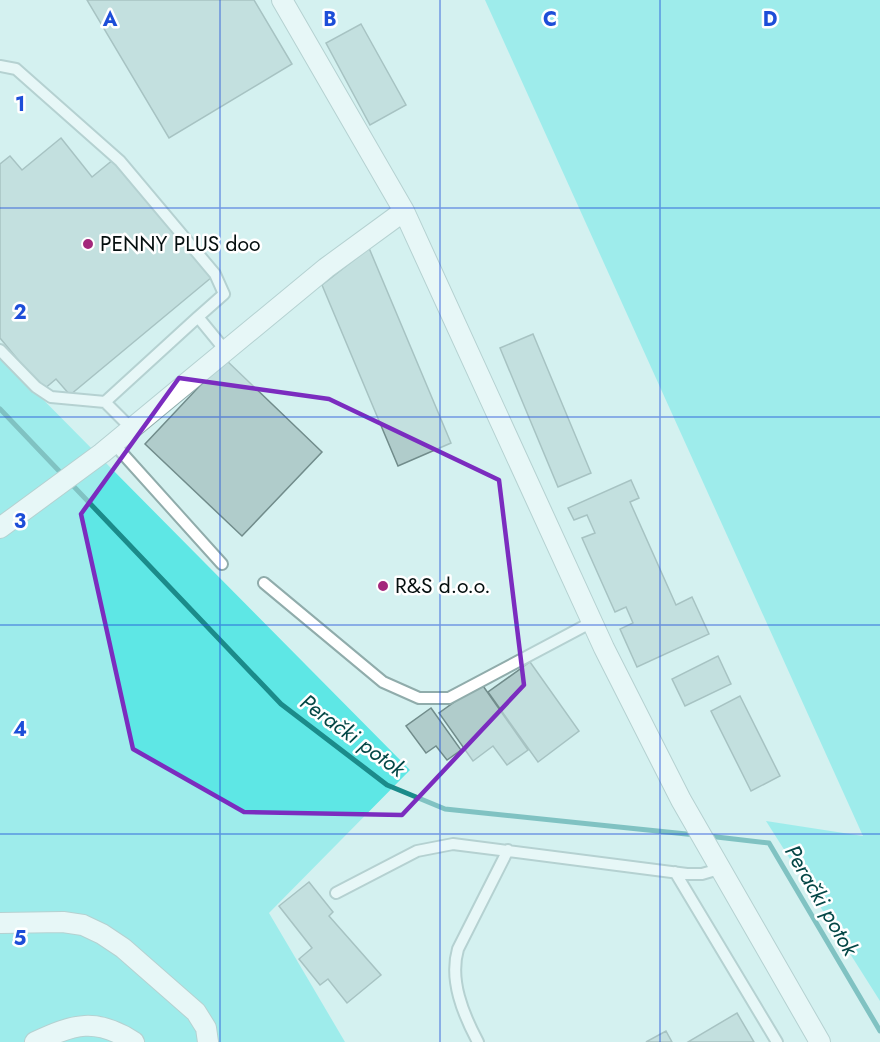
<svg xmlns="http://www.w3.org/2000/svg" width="880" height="1042" viewBox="0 0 880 1042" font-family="Jost,sans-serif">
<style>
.green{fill:#5ee7e5}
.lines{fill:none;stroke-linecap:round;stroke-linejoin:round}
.stream{stroke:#1b8b8a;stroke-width:5}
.building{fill:#b0cccb;stroke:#718c8b;stroke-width:1.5}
.service-casing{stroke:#90acab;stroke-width:14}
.minor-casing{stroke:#90acab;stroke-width:22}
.service{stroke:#fff;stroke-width:10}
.minor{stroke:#fff;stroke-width:20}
.marked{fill:none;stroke:#7b2cbf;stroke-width:4.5;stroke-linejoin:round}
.grid{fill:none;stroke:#1d4ed8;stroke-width:1.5;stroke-opacity:0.55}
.poi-dot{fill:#a3277b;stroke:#fff;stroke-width:2}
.labels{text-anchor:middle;stroke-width:5;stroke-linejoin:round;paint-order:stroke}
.poi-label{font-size:21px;fill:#050f0f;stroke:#fff;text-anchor:start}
.water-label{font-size:22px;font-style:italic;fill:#044746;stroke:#fff}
.grid-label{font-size:20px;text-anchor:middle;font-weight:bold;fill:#1d4ed8;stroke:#fff;stroke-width:5;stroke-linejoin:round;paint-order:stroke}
</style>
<rect width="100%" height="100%" fill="#d4f1f0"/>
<path class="green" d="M485 0H880V1001L766 821 863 836Z
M0 356 410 770 269 913 345 1042H0Z"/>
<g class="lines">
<path class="stream" d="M0 409 281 704 387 785 445 809 696 835
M708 836 769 843 880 1031"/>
</g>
<path class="building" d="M87 0H254L292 64 169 138Z
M361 24 406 105 370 125 326 43Z
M61 138 92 177 114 159 212 277 70 395 56 379 43 390 0 338V164L10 156 22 170Z
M369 248 451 443 398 466 322 285Z
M533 334 591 473 558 487 500 348Z
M225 359 322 452 242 536 145 444Z
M631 480 639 498 630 502 676 605 692 597 709 634 637 667 620 629 633 623 626 607 615 612 582 538 595 533 587 515 574 520 568 508Z
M718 656 731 684 685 706 672 679Z
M530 662 579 731 538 762 488 692Z
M481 683 528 750 507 765 493 746 473 761 439 713Z
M740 696 780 776 751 791 711 711Z
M431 708 461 750 447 760 436 746 426 753 406 726Z
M309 882 333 912 329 916 381 975 347 1003 328 979 320 985 299 959 312 948 279 906Z
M737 1013 754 1042H688Z
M666 1031 672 1042H646Z"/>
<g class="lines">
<defs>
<path id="service" d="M0 66 16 69 120 161 215 274 224 294 198 317 225 350
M0 350 36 387 51 397 105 402 132 429
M105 402 198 317
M114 444 222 564
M264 583 383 682 419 698H449L592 622
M675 872 777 1042
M336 893 417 851 453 844 687 874H702L719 869
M478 1042C463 1014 449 980 458 949L508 850"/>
<path id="minor" d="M282 0 404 211 604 648 681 800 820 1042
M0 528 102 453 326 268 404 211
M0 923 63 922 83 925 102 934 123 948 196 1012 206 1028 208 1042
M35 1042C74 1024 96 1017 134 1042"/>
</defs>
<use href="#service" class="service-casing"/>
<use href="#minor" class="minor-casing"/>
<use href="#service" class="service"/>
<use href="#minor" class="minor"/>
</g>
<path d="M0 0H880V1042H0ZM179 378 329 399 499 480 524 685 402 815 244 812 133 749 81 514Z" fill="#d4f1f0" fill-opacity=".55" fill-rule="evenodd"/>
<path class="marked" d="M179 378 329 399 499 480 524 685 402 815 244 812 133 749 81 514Z"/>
<path class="grid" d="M220 0V1042M440 0V1042M660 0V1042M0 208H880M0 417H880M0 625H880M0 834H880"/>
<g class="poi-dot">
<circle cx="88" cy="244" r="6"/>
<circle cx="383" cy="586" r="6"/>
</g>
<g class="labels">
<g class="poi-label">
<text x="100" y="251">PENNY PLUS doo</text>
<text x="395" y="593">R&amp;S d.o.o.</text>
</g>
<g class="water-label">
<text transform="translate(353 735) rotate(36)" y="8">Perački potok</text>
<text transform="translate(822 900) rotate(60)" y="8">Perački potok</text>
</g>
</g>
<g class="grid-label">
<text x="110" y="26">A</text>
<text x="330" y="26">B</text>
<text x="550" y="26">C</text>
<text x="770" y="26">D</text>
<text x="20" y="111">1</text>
<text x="20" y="319">2</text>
<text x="20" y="528">3</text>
<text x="20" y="736">4</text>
<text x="20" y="945">5</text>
</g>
</svg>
